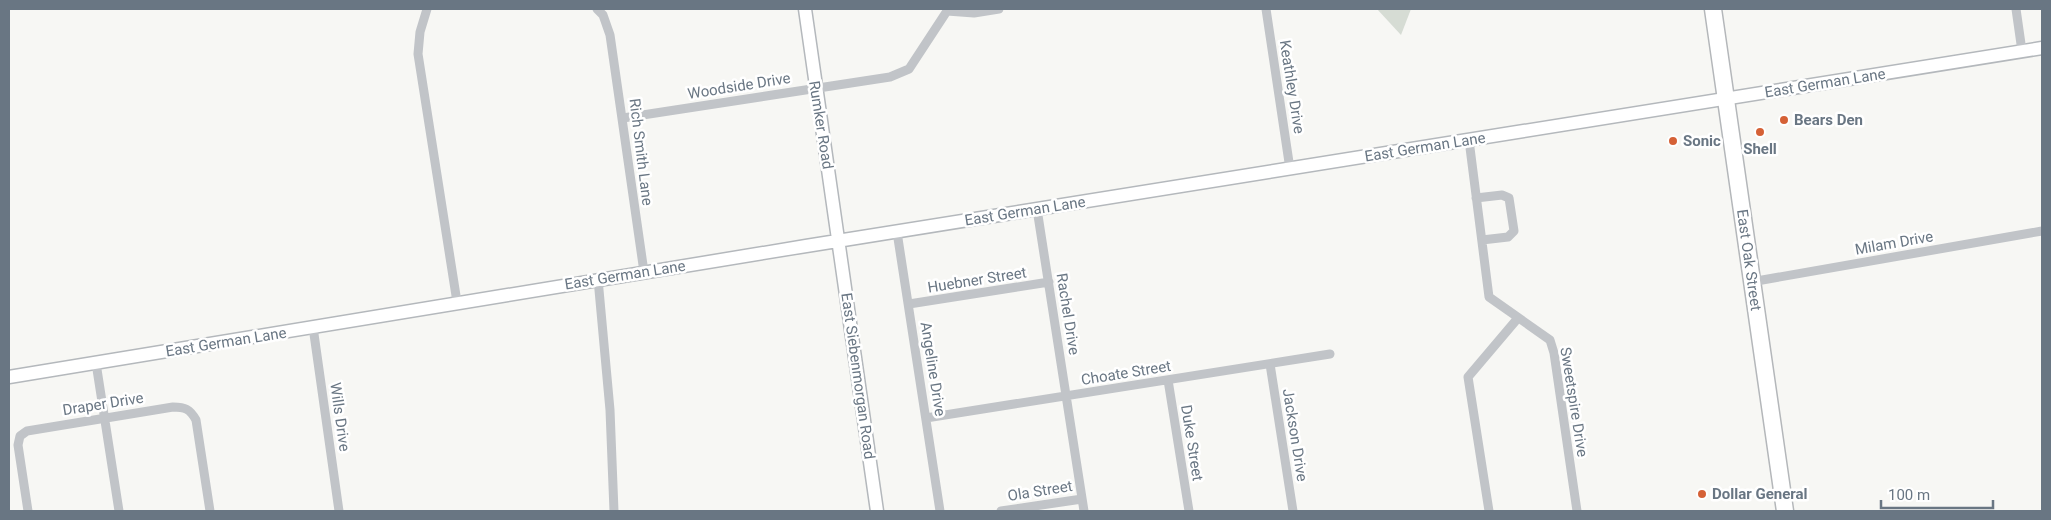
<svg xmlns="http://www.w3.org/2000/svg" width="2051" height="520" viewBox="0 0 2051 520" font-family="Roboto,sans-serif">
<style>
.green{fill:#d6dcd4}
.lines{fill:none;stroke-linecap:round;stroke-linejoin:round}
.secondary-casing{stroke:#b4b8bc;stroke-width:15}
.highway-casing{stroke:#b4b7ba;stroke-width:19}
.street{stroke:#c1c4c8;stroke-width:9}
.secondary{stroke:#fff;stroke-width:12}
.highway{stroke:#fff;stroke-width:16}
.poi-dot{fill:#d56136;stroke:#fff;stroke-width:2}
.labels{text-anchor:middle;stroke-width:5;stroke-linejoin:round;paint-order:stroke}
.street-label{font-size:15px;fill:#697683;stroke:#fff}
.poi-label{font-size:15px;font-weight:bold;fill:#697683;stroke:#fff;text-anchor:start}
</style>
<rect width="100%" height="100%" fill="#f7f7f4"/>
<path class="green" d="M1377 9H1411L1401 35Z"/>
<g class="lines">
<defs>
<path id="secondary" d="M805 9 877 511
M9 377 806 246 2042 48"/>
<path id="highway" d="M1713 9 1785 511"/>
</defs>
<use href="#secondary" class="secondary-casing"/>
<use href="#highway" class="highway-casing"/>
<path class="street" d="M427 9 420 32 418 54 457 302
M597 9 603 15 610 35 644 272
M1266 9 1290 169
M2016 9 2022 51
M947 11 974 13 999 9
M623 118 890 77 909 69 947 11
M1469 140 1489 297 1550 340 1554 353 1577 511
M1476 198 1502 195 1509 198 1514 231 1508 237 1482 240
M1037 209 1084 511
M897 232 940 511
M598 279 610 410 614 511
M1751 282 2042 231
M909 304 1049 282
M313 327 339 511
M96 363 119 511
M1270 364 1293 511
M1168 380 1189 511
M926 418 1330 354
M28 511 18 445 20 436 27 431 173 407C185 407 190 409 196 420L210 511
M1001 511 1082 499
M1489 511 1468 377 1518 318"/>
<use href="#secondary" class="secondary"/>
<use href="#highway" class="highway"/>
</g>
<g class="poi-dot">
<circle cx="1784" cy="120" r="5"/>
<circle cx="1760" cy="132" r="5"/>
<circle cx="1673" cy="141" r="5"/>
<circle cx="1702" cy="494" r="5"/>
</g>
<g class="labels">
<g class="street-label">
<text transform="translate(1825 83) rotate(-9)" y="5">East German Lane</text>
<text transform="translate(739 86) rotate(-9)" y="5">Woodside Drive</text>
<text transform="translate(1292 87) rotate(81)" y="5">Keathley Drive</text>
<text transform="translate(821 125) rotate(81)" y="5">Rumker Road</text>
<text transform="translate(1425 147) rotate(-9)" y="5">East German Lane</text>
<text transform="translate(641 152) rotate(83)" y="5">Rich Smith Lane</text>
<text transform="translate(1025 211) rotate(-9)" y="5">East German Lane</text>
<text transform="translate(1894 243) rotate(-10)" y="5">Milam Drive</text>
<text transform="translate(1749 260) rotate(82)" y="5">East Oak Street</text>
<text transform="translate(625 275) rotate(-9)" y="5">East German Lane</text>
<text transform="translate(977 280) rotate(-9)" y="5">Huebner Street</text>
<text transform="translate(1068 314) rotate(81)" y="5">Rachel Drive</text>
<text transform="translate(226 342) rotate(-9)" y="5">East German Lane</text>
<text transform="translate(933 369) rotate(81)" y="5">Angeline Drive</text>
<text transform="translate(1126 373) rotate(-9)" y="5">Choate Street</text>
<text transform="translate(858 376) rotate(82)" y="5">East Siebenmorgan Road</text>
<text transform="translate(1574 402) rotate(81)" y="5">Sweetspire Drive</text>
<text transform="translate(103 404) rotate(-9)" y="5">Draper Drive</text>
<text transform="translate(340 417) rotate(82)" y="5">Wills Drive</text>
<text transform="translate(1295 435) rotate(81)" y="5">Jackson Drive</text>
<text transform="translate(1192 443) rotate(81)" y="5">Duke Street</text>
<text transform="translate(1040 491) rotate(-9)" y="5">Ola Street</text>
</g>
<g class="poi-label">
<text x="1794" y="125">Bears Den</text>
<text x="1683" y="146">Sonic</text>
<text x="1760" y="154" text-anchor="middle">Shell</text>
<text x="1712" y="499">Dollar General</text>
</g>
</g>
<rect width="2051" height="520" fill="none" stroke="#697683" stroke-width="20"/>
<path d="M1881 500v8h112v-8" fill="none" stroke="#697683" stroke-width="2.5"/>
<text x="1888" y="500" font-size="15" fill="#697683" stroke="#ffffff" stroke-width="4" paint-order="stroke">100 m</text>
</svg>
